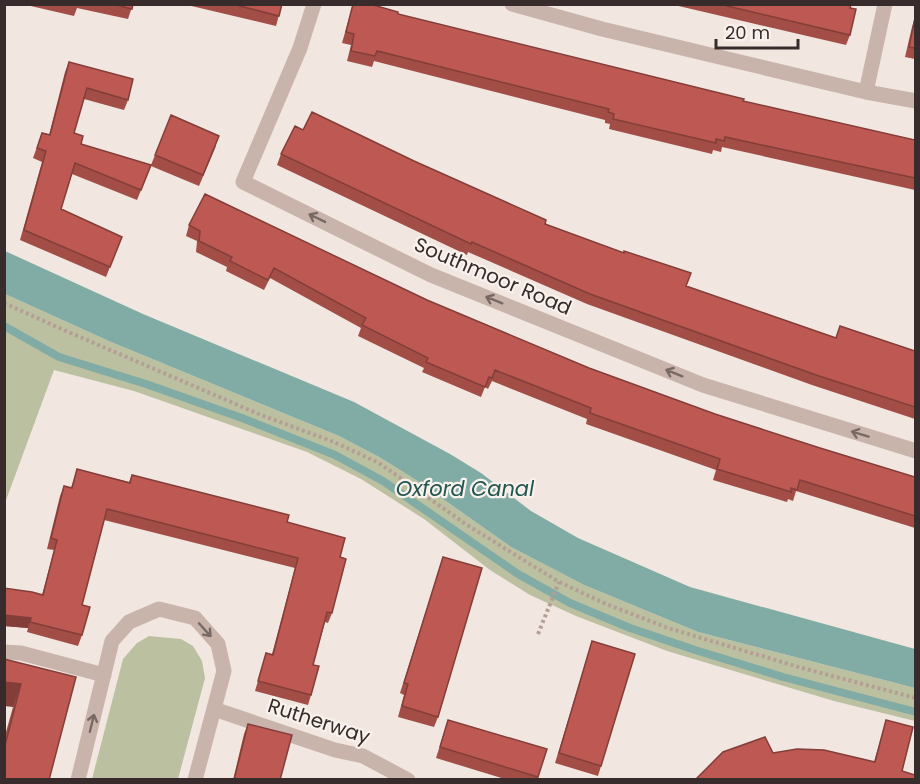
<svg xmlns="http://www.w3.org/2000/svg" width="920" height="784" viewBox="0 0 920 784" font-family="Poppins,sans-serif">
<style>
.green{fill:#bbc0a0}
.water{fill:#81aca6}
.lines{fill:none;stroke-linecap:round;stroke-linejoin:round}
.stream{stroke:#81aca6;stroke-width:8}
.path{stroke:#b59e96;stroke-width:4;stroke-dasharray:3 3;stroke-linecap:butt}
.minor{stroke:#c9b4ac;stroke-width:15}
.wall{fill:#a34d47}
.shaded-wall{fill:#843e39}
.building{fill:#bd5952;stroke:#843e39;stroke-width:1.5}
.oneway{stroke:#796965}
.labels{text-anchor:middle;stroke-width:4.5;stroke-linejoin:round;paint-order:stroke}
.street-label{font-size:20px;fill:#372c2b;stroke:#f9f1ec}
.water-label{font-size:21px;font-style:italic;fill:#235650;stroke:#f9f1ec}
</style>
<rect width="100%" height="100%" fill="#f1e6e0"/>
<path class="green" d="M5 294 111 342 339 436 379 457 416 480 511 547 584 585 698 632 915 688V721L834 701 667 651 576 616 530 595 490 570 424 519 361 479 307 452 134 391 54 370 5 503Z
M149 636 181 639 193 646 202 661 205 678 178 779H92L123 659 137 643Z"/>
<path class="water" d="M5 251 143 314 354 402 450 454 481 473 531 511 578 538 690 587 915 649V688L698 632 584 585 511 547 416 480 379 457 339 436 111 342 5 294Z"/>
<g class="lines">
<path class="stream" d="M4 326 59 357 146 384 242 418 335 455 383 481 518 574 570 603 630 628 695 650 783 677 916 712"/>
<path class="path" d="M4 303 59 328 261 415 334 442 379 463 467 525 559 582 606 604 668 628 802 668 916 698
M538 634 559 582"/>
<path class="minor" d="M314 4 300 48 243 182 431 275 703 385 916 451
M512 4 602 29 866 92 916 101
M866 92 885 4
M4 652 21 653 104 675
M214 709 335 750 363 756 408 780
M78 780 112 641 129 622 159 609 195 618 218 644 224 671 195 780"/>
</g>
<path class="wall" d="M22 4H133L128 19 77 8 74 16Z
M183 4H282L276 26Z
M353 4 398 14 743 101 915 140V190L722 147 721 152 713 150 712 154 609 129 610 124 605 123V120L374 61 372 67 347 61 351 45 342 43Z
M670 4H851L850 35 846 45Z
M915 17V59L905 57 912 27Z
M69 62 128 100 124 110 84 99 74 133 81 144 151 165 155 155 216 146 199 186 151 166 137 200 72 174 61 209 122 237 106 277 20 240 42 162 33 158 42 133 49 135 65 72Z
M303 130 545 224 686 286 836 338 840 326 915 351V419L812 385 587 304 468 252 467 255 277 165 281 154Z
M189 225 427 300 589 368 715 414 820 448 915 477V528L796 491 793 501 788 499 787 502 713 480 716 470 586 424 587 419 492 381 488 389 485 387 481 397 422 372 424 368 358 336 361 328 270 278 264 290 226 271 227 267 196 252 197 241 186 236Z
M77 469 129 482 132 475 287 522 340 557 332 613 328 623 325 622 313 665 311 695 308 705 255 691 266 653 272 654 295 568 104 520 82 605V635L78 646 27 632 28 628 4 626V588L42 595 54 550 47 549 60 496 64 486 71 488Z
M443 557 438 717 434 727 398 717 404 695 400 693Z
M592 641 601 766 598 776 555 763Z
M4 659 76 677 4 780V739L13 707Z
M448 720 538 777 537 780H508L436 758Z
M886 720 902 771 695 780 773 753 874 762Z
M248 724 280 780H233L244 734Z"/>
<path class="shaded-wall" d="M4 615 31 618 28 628 4 626Z
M4 682 21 684 13 707 4 706Z"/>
<path class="building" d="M112 4H133L132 9Z
M232 4H282L279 16Z
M353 4H370L398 12V14L744 99 743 101 915 140V178L725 137 724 141 716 139V143L613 119 614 114 608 112 609 109 377 51 375 56 351 51 354 34 346 32Z
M719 4H851L850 8 856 9 850 35Z
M915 18V48L909 47Z
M69 62 133 79 128 100 87 88 74 133 83 136 81 144 151 165 141 190 75 163 61 209 122 237 110 267 24 230 46 151 37 148 42 133 50 135Z
M312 112 414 161 546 220 545 224 624 253V251L691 273 686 286 836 338 840 326 915 351V407L816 375 590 294 472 242 471 244 281 154 295 126 303 130Z
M171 115 219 136 203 175 155 155Z
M205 194 427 300 589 368 715 414 820 448 915 477V516L800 480 797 490 791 488V492L717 469 720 459 590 413 591 408 495 370 492 378 489 377 485 387 426 362 428 358 362 325 366 318 274 268 268 280 230 261 232 257 199 241 200 231 189 225Z
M77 469 130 483 132 475 289 515 287 522 345 538 340 557 346 559 332 613 327 612 313 665 319 666 311 695 258 681 266 653 273 655 298 558 107 509 82 605 90 607 82 635 30 622 31 618 4 615V588L32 592 43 595 57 540 51 538 64 486 72 488Z
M443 557 482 568 438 717 402 706 408 684 404 683Z
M592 641 635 654 601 766 559 753Z
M4 659 76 677 49 780H4V749L21 684 4 682Z
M448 720 547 749 538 777 440 747Z
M886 720 913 727 902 771 915 775V780H695L723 752 765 737 773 753 797 749 824 750 875 762Z
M248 724 292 735 280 780H234Z"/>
<defs><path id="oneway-shaft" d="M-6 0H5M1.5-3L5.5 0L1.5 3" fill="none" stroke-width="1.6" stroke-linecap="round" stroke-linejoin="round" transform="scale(1.5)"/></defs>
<g class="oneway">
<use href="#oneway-shaft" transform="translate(317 218) rotate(-154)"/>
<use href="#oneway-shaft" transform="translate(494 300) rotate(-158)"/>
<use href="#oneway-shaft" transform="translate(674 373) rotate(-158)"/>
<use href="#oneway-shaft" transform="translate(860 434) rotate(-163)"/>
<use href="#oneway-shaft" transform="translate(205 630) rotate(48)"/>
<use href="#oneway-shaft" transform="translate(92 723) rotate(-76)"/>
</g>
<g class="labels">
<g class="street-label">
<text transform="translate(493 276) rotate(23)" y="7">Southmoor Road</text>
<text transform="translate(319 721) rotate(18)" y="7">Rutherway</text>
</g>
<g class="water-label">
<text x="465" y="496">Oxford Canal</text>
</g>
</g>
<rect width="920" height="784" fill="none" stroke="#372c2b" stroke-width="12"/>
<path d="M716 39v9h82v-9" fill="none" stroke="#372c2b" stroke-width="3"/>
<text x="725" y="39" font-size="18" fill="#372c2b" stroke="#f9f1ec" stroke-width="4.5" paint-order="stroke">20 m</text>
</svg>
